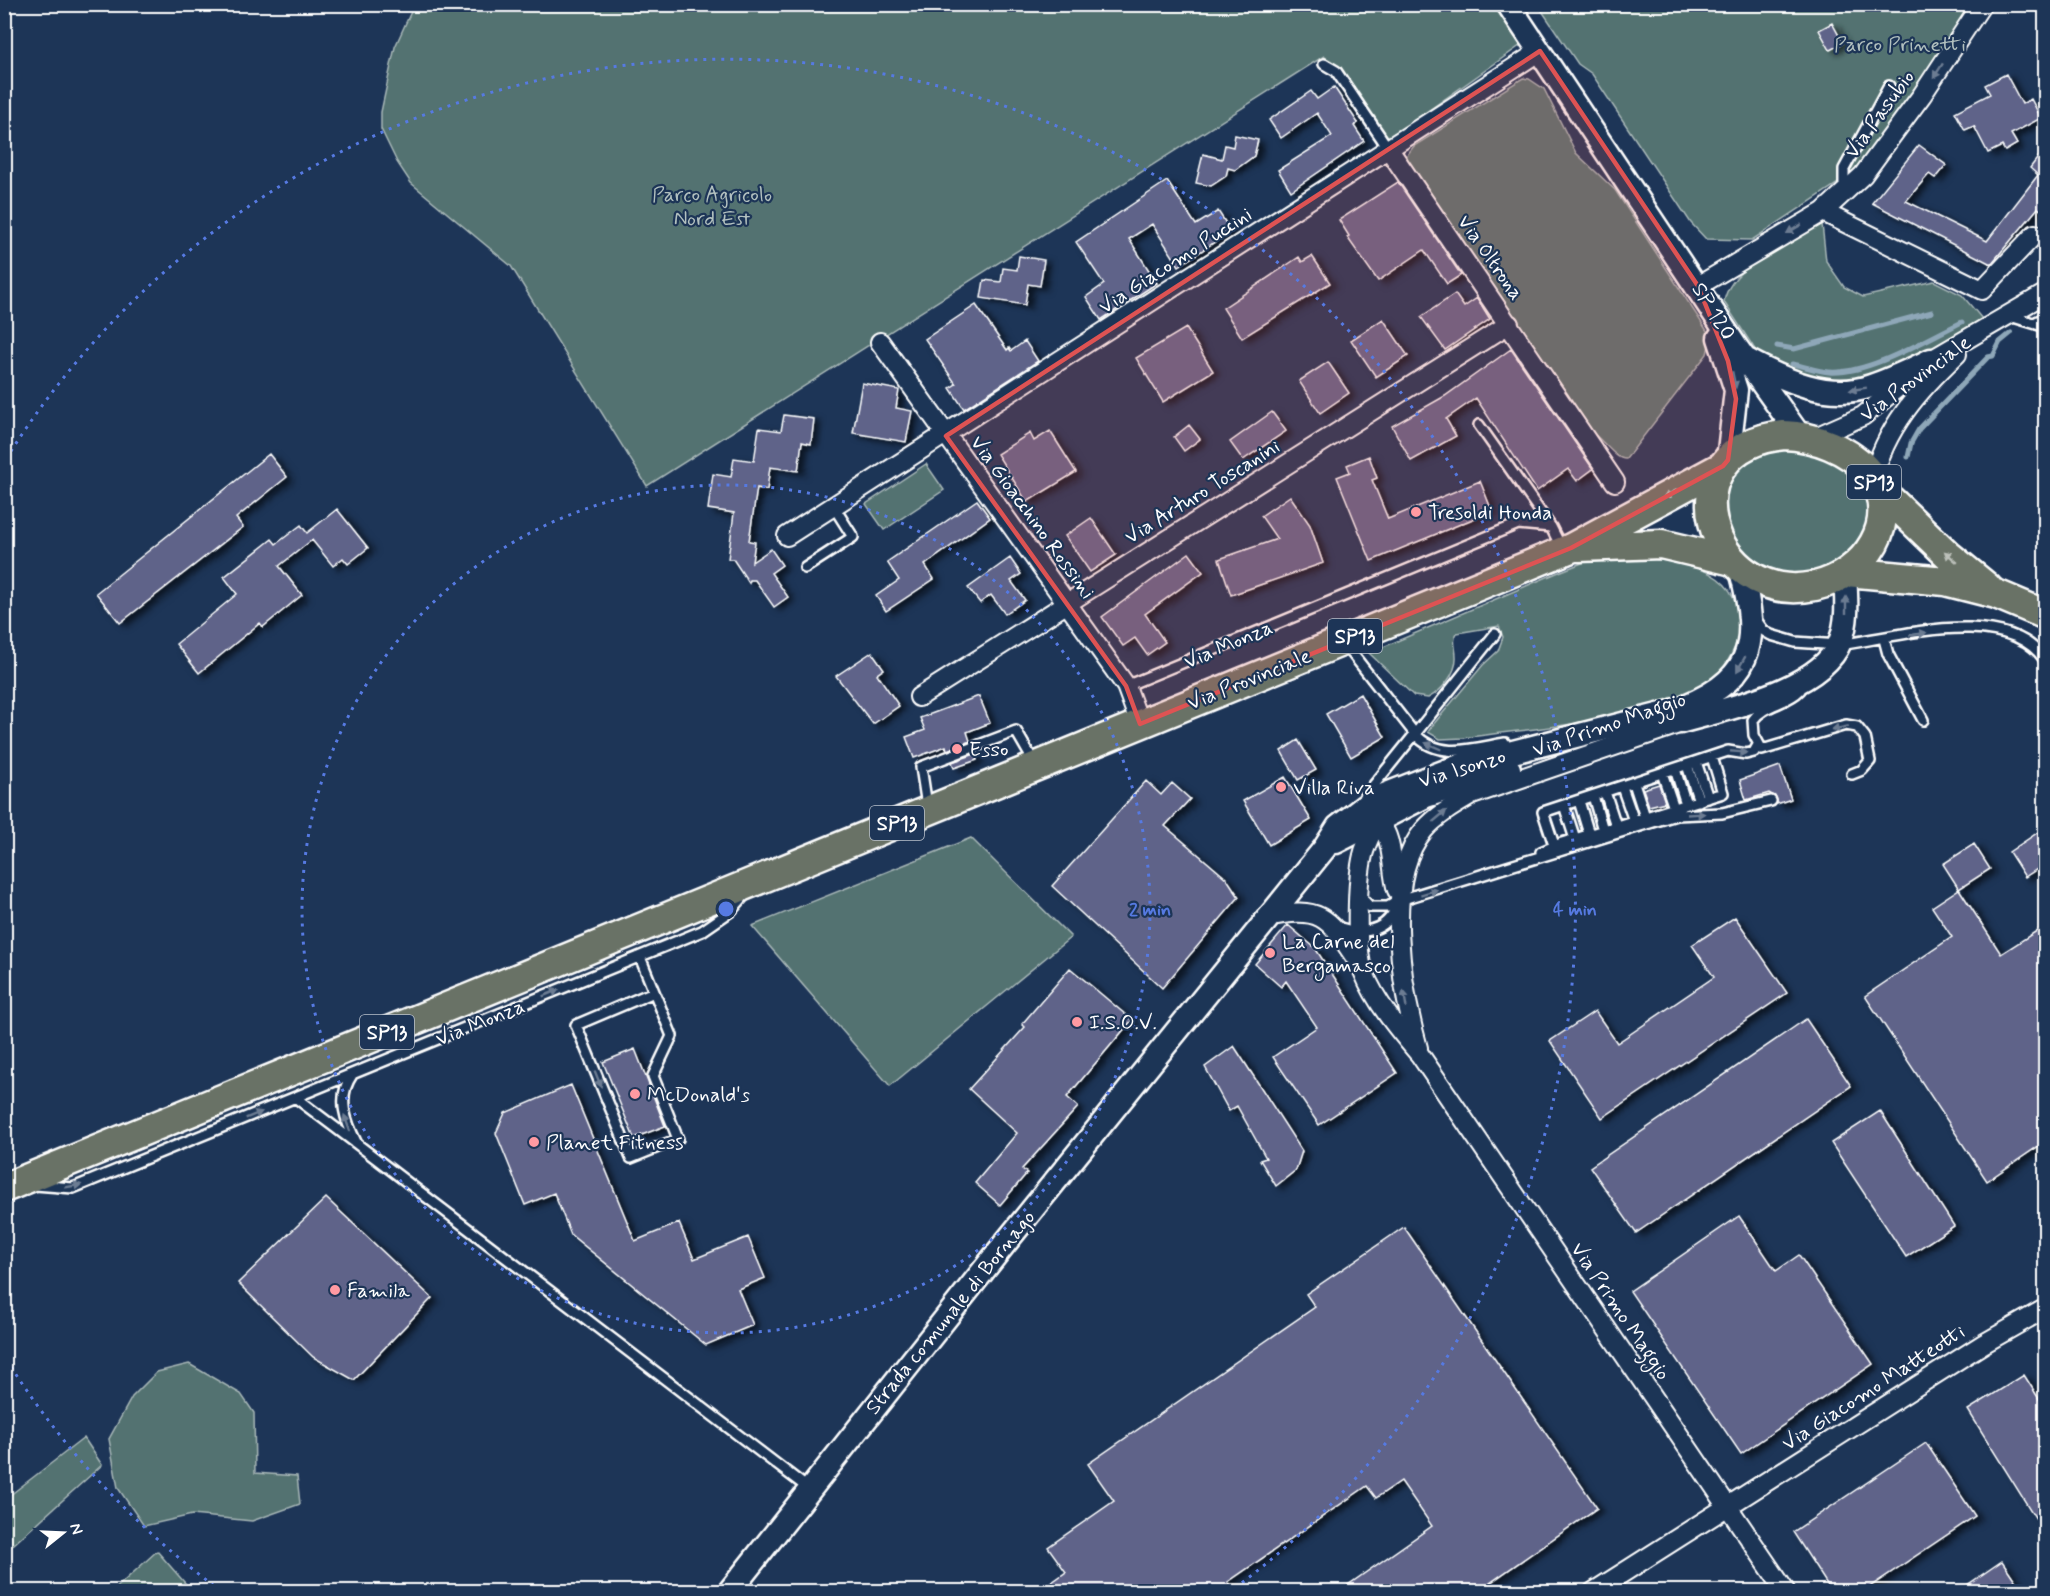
<svg xmlns="http://www.w3.org/2000/svg" width="2050" height="1596" viewBox="0 0 2050 1596" font-family="Mynerve,sans-serif">
<style>
.green{fill:#537271;stroke:#a9b8b8;stroke-width:1.5}
.lines{fill:none;stroke-linecap:round;stroke-linejoin:round}
.stream{stroke:#8ea7b8;stroke-width:5}
.building{fill:#5f6489;stroke:#fff;stroke-width:1.5;filter:url(#shadow)}
.service-casing{stroke:#fff;stroke-width:14}
.minor-casing{stroke:#fff;stroke-width:22}
.tertiary-casing{stroke:#fff;stroke-width:27}
.primary-casing{stroke:#fff;stroke-width:33}
.service{stroke:#1d3557;stroke-width:9}
.minor{stroke:#1d3557;stroke-width:18}
.tertiary{stroke:#1d3557;stroke-width:22}
.primary{stroke:#697266;stroke-width:28}
.oneway{fill:#6c7c92}
.oneway2{fill:#bcc0ba}
.marked{fill:#de5353;fill-opacity:0.2;stroke:#de5353;stroke-width:4.5;stroke-linejoin:round}
.ring{fill:none;stroke:#567ae2;stroke-width:3;stroke-dasharray:3 6}
.poi-dot{fill:#ff9aa2;stroke:#1d3557;stroke-width:2}
.labels{text-anchor:middle;stroke-width:4.5;stroke-linejoin:round;paint-order:stroke}
.shield{fill:#1d3557;stroke:#bbc2cd;stroke-width:1.5}
.shield-label{font-size:20px;font-weight:bold;fill:#fff}
.park-label{font-size:21px;fill:#b2c0bf;stroke:#1d3557}
.street-label{font-size:21px;fill:#fff;stroke:#1d3557}
.poi-label{font-size:21px;fill:#fff;stroke:#1d3557;text-anchor:start}
.centre{fill:#567ae2;stroke:#1d3557;stroke-width:3}
.ring-label{font-size:18px;text-anchor:middle;font-weight:bold;fill:#567ae2;stroke:#1d3557;stroke-width:4.5;stroke-linejoin:round;paint-order:stroke}
</style>
<defs>
<filter id="shadow"><feDropShadow dx="6" dy="3.5" stdDeviation="3" flood-color="#0009"/></filter>
</defs>
<rect width="100%" height="100%" fill="#1d3557"/>
<filter id="ink" filterUnits="userSpaceOnUse"><feTurbulence type="fractalNoise" baseFrequency=".0167" numOctaves="2"/><feDisplacementMap in="SourceGraphic" scale="12" xChannelSelector="R" yChannelSelector="G"/><feConvolveMatrix kernelMatrix="1 2 1 2 8 2 1 2 1" color-interpolation-filters="sRGB"/></filter>
<g filter="url(#ink)">
<path class="green" d="M1496 4 1521 45 1388 139 1353 90 1324 56 647 486 511 266 411 183 397 162 381 129V112L395 47 414 5Z
M1538 5H1971L1912 101 1855 172 1752 240 1706 239 1691 223 1592 74 1578 64Z
M1523 78 1529 79 1544 89 1576 153 1615 190 1711 337 1707 354 1626 459C1614 460 1600 434 1585 428L1409 170 1407 155 1414 146Z
M1822 224 1826 261 1844 287 1863 297 1934 281 1962 295 1983 320 1908 362 1848 382 1807 377 1767 359 1756 351 1724 302C1730 264 1791 242 1822 224Z
M1807 449 1850 470 1870 498 1868 534 1835 567 1793 577 1752 563 1728 536 1720 514 1727 479 1763 450Z
M926 464 944 490 884 530 866 504Z
M1613 558C1668 558 1752 561 1737 640 1733 657 1715 682 1699 690 1634 723 1537 727 1464 738L1440 739 1428 732 1432 726 1483 665 1498 651 1503 637 1499 626 1457 633C1452 640 1456 648 1456 656 1457 673 1442 691 1428 698L1414 696 1369 653 1559 572 1587 561Z
M971 838 1071 937 890 1086 752 926Z
M189 1364 241 1394 254 1413 255 1473 297 1476 300 1504 252 1521 192 1515 144 1526 118 1488 109 1439 132 1397 157 1372Z
M84 1438 102 1465 5 1552V1499Z
M157 1551 192 1591H113Z"/>
<g class="lines">
<path class="stream" d="M1777 346 1794 349 1932 312
M1792 364C1804 366 1817 371 1829 372 1868 375 1927 339 1962 322
M1908 457 1911 443 1919 429 1988 357 1993 356 2000 342 2011 333"/>
</g>
<path class="building" d="M1832 23 1843 43 1830 50 1819 30Z
M2006 74 2022 104 2031 99 2041 118 2011 134 2017 144 2005 151 2002 146 1988 153 1974 126 1965 130 1955 112 1990 94 1985 85Z
M1334 87 1358 123 1354 126 1364 141 1291 191 1278 170 1332 136 1317 113 1281 138 1269 120 1311 91 1317 99Z
M1235 135 1258 140 1254 156 1235 170 1228 168 1226 176 1211 186 1196 183 1203 154 1222 159 1225 145 1233 147Z
M1919 145 1946 165 1935 178 1929 174 1906 201 1987 241 2038 175 2030 168 2046 147V214L2038 208 1991 264 1872 203Z
M1167 181 1196 225 1218 211 1231 231 1179 266 1152 224 1129 239 1157 283 1101 320 1086 297 1104 284 1076 242Z
M1398 182 1461 275 1447 284 1424 250 1378 281 1347 237 1349 236 1339 220Z
M1019 256 1044 260 1040 286 1028 284 1025 305 981 298 984 280 1001 282 1003 268 1017 270Z
M1312 256 1330 283 1242 338 1223 308 1299 257 1302 262Z
M1455 294 1464 307 1477 298 1490 319 1445 350 1421 317Z
M976 305 1007 350 1009 348 1011 351 1025 341 1038 361 964 409 950 388 956 384 925 339Z
M1383 319 1408 356 1376 377 1351 340Z
M1186 328 1213 371 1163 402 1136 358Z
M1511 349 1593 469 1577 481 1568 469 1537 491 1476 398 1446 419 1456 436 1411 461 1392 426 1445 396Z
M1328 362 1349 393 1320 413 1299 381Z
M862 383 899 390 896 408 912 411 906 442 853 433Z
M1272 412 1286 431 1243 460 1230 442Z
M784 415 814 419 811 444 802 442 798 471 770 467 767 490 757 488 749 541 755 542 752 562 771 549 782 565 771 573 788 597 774 607 755 580H750L749 583 733 559H728L734 513 708 509 713 474 731 477 734 458 754 461 759 428 781 431Z
M1189 425 1200 439 1184 451 1174 437Z
M1050 431 1076 472 1027 502 997 454 1030 433 1034 441Z
M269 454 287 477 236 518 243 527 120 623 96 593Z
M1369 456 1377 478 1372 480 1388 519 1480 481 1492 511 1371 561 1337 477 1350 472 1347 465Z
M1290 496 1310 525 1323 563 1231 595 1219 559 1277 539 1261 516Z
M977 500 990 518 925 565 934 579 886 611 876 596 899 580 887 562Z
M337 509 368 548 348 564 343 558 333 566 312 540 279 566 302 595 263 627 260 623 199 673 176 644 237 594 224 577 272 539 276 544 301 525 307 533Z
M1091 518 1116 555 1090 572 1065 536Z
M1189 553 1203 572 1145 614 1165 642 1147 655 1135 638 1123 646 1102 617Z
M1010 558 1021 574 1011 581 1025 600 1005 614 991 595 980 603 968 588Z
M872 652 884 669 877 674 899 706 873 724 836 676Z
M1360 694 1385 737 1351 757 1326 714Z
M979 696 990 723 967 732 970 741 947 750 946 746 914 758 906 737 925 730 920 718Z
M1298 740 1316 770 1298 780 1281 751Z
M975 754 977 760 954 768 952 762Z
M1780 766 1791 799 1777 804 1776 797 1769 793 1746 800 1740 780Z
M1285 777 1311 820 1269 845 1243 801Z
M1146 781 1161 795 1172 783 1190 799 1165 826 1227 879 1239 897 1162 988 1052 886Z
M1659 784 1665 802 1649 806 1643 789Z
M2046 827V863L2025 877 2009 852Z
M1974 844 1990 869 1959 889 1943 864Z
M1959 889 2001 954 2046 925V1141L1987 1181 1865 996 1952 937 1932 907Z
M1735 917 1787 993 1602 1118 1550 1041 1595 1011 1617 1043 1714 977 1692 945Z
M1288 925 1315 948 1397 1073 1319 1125 1273 1057 1317 1027 1286 981 1281 987 1255 964Z
M1070 968 1132 1020 1067 1097 1078 1107 1022 1169 1027 1173 1000 1205 975 1183 1017 1133 969 1089 1025 1027 1022 1024Z
M1806 1019 1851 1086 1636 1233 1590 1167Z
M1234 1046 1302 1151 1296 1170 1276 1186 1260 1160 1266 1158 1237 1106 1229 1111 1205 1067Z
M635 1049 665 1126 634 1138 603 1062Z
M571 1085 635 1241 679 1223 694 1259 748 1237 765 1278 738 1289 753 1325 706 1345 571 1235 554 1193 525 1205 496 1133 505 1113Z
M1880 1111 1954 1226 1906 1257 1831 1143Z
M326 1198 432 1298 354 1380 313 1357 238 1283Z
M1739 1216 1776 1271 1799 1255 1873 1364 1741 1454 1630 1291Z
M1404 1227 1597 1508 1477 1592H1338L1432 1526 1401 1481 1376 1498 1367 1486 1228 1582 1234 1592H1038L1066 1572 1048 1547 1114 1501 1088 1464 1315 1307 1306 1294Z
M2024 1375 2046 1410V1535L1968 1410Z
M1926 1443 1975 1516 1862 1592H1832L1793 1532Z
M2002 1561 2023 1592H1957Z"/>
<g class="lines">
<defs>
<path id="service" d="M1324 64 1336 71 1388 148
M1844 192V169L1889 86
M2010 316 2046 327
M2034 323 2046 317
M1479 425 1551 527 1561 547
M805 568 853 537 834 507
M1754 617 1764 631 1771 635 1795 642 1839 645C1896 637 2010 603 2046 662
M1884 639 1888 654 1923 720
M1344 643 1415 734 1495 634
M1126 686 1518 524 1551 527
M1800 690C1787 704 1764 704 1753 720L1754 735 1762 750 1846 725 1857 727 1865 737 1870 761 1862 770 1852 774
M1696 762 1708 798
M1687 765 1699 801
M1675 769 1686 804
M1662 773 1674 808
M1634 783 1645 817
M1622 787 1634 821
M1605 792 1616 826
M1365 796 1415 734C1439 761 1475 748 1505 743
M1593 796 1603 830
M1579 801 1589 834
M1564 805 1575 839
M927 806 921 767 1016 731 1035 764
M1556 851 1543 812 1728 751 1746 754 1754 752 1758 745
M1541 852 1562 843 1723 793 1712 757
M1360 896 1370 907H1388L1400 900 1676 815 1722 813 1771 801
M1335 926C1358 935 1383 934 1395 910
M640 957 672 1036 653 1076 678 1139 631 1158 576 1025 654 992
M296 1098 357 1144C346 1122 336 1098 352 1075
M357 1144 809 1489
M35 1185 73 1188 702 931 731 911 744 896"/>
<path id="minor" d="M1388 148 1615 482
M1823 212 1982 290 2035 234
M1698 286 1823 212 1863 175 1922 95 1982 4
M880 342 1126 686 1140 724
M1811 439 1863 416 1931 360 2046 293
M1873 480C1884 429 1920 389 1957 354
M787 536 1540 51
M919 697 1509 324
M1368 816C1397 828 1389 866 1397 890
M1379 817C1374 830 1366 842 1363 855 1357 879 1355 949 1363 971 1376 1003 1398 1029 1420 1055L1786 1592
M1268 917C1326 903 1331 923 1361 966
M1418 1048C1402 991 1382 879 1424 830 1437 815 1455 805 1472 795L1693 719
M1593 1592 1983 1344 2046 1308"/>
<path id="tertiary" d="M1508 4 1737 348 1799 435
M1719 338 1736 390 1728 460
M1747 360C1784 380 1829 401 1871 386 1892 379 1912 369 1931 360
M1680 722C1725 709 1821 690 1840 642 1849 620 1846 596 1845 573
M1336 842 1426 796 1509 769
M729 1592 1006 1242 1324 849 1338 827 1374 799 1425 779 1462 765 1670 712C1753 682 1762 647 1740 567"/>
<path id="primary" d="M1784 435C1813 436 1850 449 1869 473 1904 520 1865 575 1815 586 1707 608 1662 447 1784 435Z
M1877 487 1948 555 1987 587
M1579 547 1661 544 1733 561
M1847 572 1945 581 1996 594 2046 615
M4 1188 1571 548 1723 466"/>
</defs>
<use href="#service" class="service-casing"/>
<use href="#minor" class="minor-casing"/>
<use href="#tertiary" class="tertiary-casing"/>
<use href="#primary" class="primary-casing"/>
<use href="#service" class="service"/>
<use href="#minor" class="minor"/>
<use href="#tertiary" class="tertiary"/>
<use href="#primary" class="primary"/>
</g>
<defs><path id="oneway-solid" d="M-6-.8H1V-3.2L6.5 0L1 3.2V.8H-6Z" transform="scale(1.5)"/></defs>
<g class="oneway">
<use href="#oneway-solid" transform="translate(1938 71) rotate(123)"/>
<use href="#oneway-solid" transform="translate(1794 229) rotate(149)"/>
<use href="#oneway-solid" transform="translate(1734 380) rotate(78)"/>
<use href="#oneway-solid" transform="translate(1858 389) rotate(171)"/>
<use href="#oneway-solid" transform="translate(1846 605) rotate(-90)"/>
<use href="#oneway-solid" transform="translate(1918 634) rotate(-9)"/>
<use href="#oneway-solid" transform="translate(1741 664) rotate(120)"/>
<use href="#oneway-solid" transform="translate(1840 728) rotate(168)"/>
<use href="#oneway-solid" transform="translate(1433 746) rotate(-157)"/>
<use href="#oneway-solid" transform="translate(1739 752) rotate(5)"/>
<use href="#oneway-solid" transform="translate(1696 814) rotate(-3)"/>
<use href="#oneway-solid" transform="translate(1440 816) rotate(-40)"/>
<use href="#oneway-solid" transform="translate(1429 892) rotate(-17)"/>
<use href="#oneway-solid" transform="translate(551 993) rotate(-22)"/>
<use href="#oneway-solid" transform="translate(1405 999) rotate(-100)"/>
<use href="#oneway-solid" transform="translate(598 1079) rotate(68)"/>
<use href="#oneway-solid" transform="translate(254 1115) rotate(-22)"/>
<use href="#oneway-solid" transform="translate(347 1123) rotate(-110)"/>
<use href="#oneway-solid" transform="translate(73 1186) rotate(-10)"/>
</g>
<g class="oneway2">
<use href="#oneway-solid" transform="translate(1671 493) rotate(152)"/>
<use href="#oneway-solid" transform="translate(1951 557) rotate(-139)"/>
</g>
</g>
<path class="marked" d="M1540 51 1698 286 1728 361 1736 399 1728 460 1723 466 1571 548 1140 724 1126 686 946 436Z"/>
<g class="ring">
<circle cx="726" cy="909" r="424"/>
<path d="M221 1591A849 849 0 0 1 6 1359M6 459A849 849 0 1 1 1231 1591"/>
</g>
<g class="poi-dot">
<circle cx="1416" cy="512" r="6"/>
<circle cx="957" cy="749" r="6"/>
<circle cx="1281" cy="787" r="6"/>
<circle cx="1270" cy="953" r="6"/>
<circle cx="1077" cy="1022" r="6"/>
<circle cx="635" cy="1094" r="6"/>
<circle cx="534" cy="1142" r="6"/>
<circle cx="335" cy="1290" r="6"/>
</g>
<g class="labels">
<g class="shield">
<rect x="1847" y="465" width="54" height="34" rx="4.5"/>
<rect x="1328" y="619" width="54" height="34" rx="4.5"/>
<rect x="870" y="806" width="54" height="34" rx="4.5"/>
<rect x="360" y="1015" width="54" height="34" rx="4.5"/>
</g>
<g class="shield-label">
<text x="1874" y="489">SP13</text>
<text x="1355" y="643">SP13</text>
<text x="897" y="830">SP13</text>
<text x="387" y="1039">SP13</text>
</g>
<g class="park-label">
<text x="1900" y="51">Parco Prinetti</text>
<text x="712" y="201">Parco Agricolo<tspan x="712" dy="24">Nord Est</tspan></text>
</g>
<g class="street-label">
<text transform="translate(1879 114) rotate(-54)" y="7">Via Pasubio</text>
<text transform="translate(1491 257) rotate(55)" y="7">Via Oltrona</text>
<text transform="translate(1175 260) rotate(-33)" y="7">Via Giacomo Puccini</text>
<text transform="translate(1714 311) rotate(58)" y="7">SP 120</text>
<text transform="translate(1915 378) rotate(-36)" y="7">Via Provinciale</text>
<text transform="translate(1202 491) rotate(-32)" y="7">Via Arturo Toscanini</text>
<text transform="translate(1033 517) rotate(54)" y="7">Via Gioacchino Rossini</text>
<text transform="translate(1228 644) rotate(-23)" y="7">Via Monza</text>
<text transform="translate(1249 679) rotate(-22)" y="7">Via Provinciale</text>
<text transform="translate(1609 724) rotate(-19)" y="7">Via Primo Maggio</text>
<text transform="translate(1462 768) rotate(-17)" y="7">Via Isonzo</text>
<text transform="translate(480 1022) rotate(-22)" y="7">Via Monza</text>
<text transform="translate(1621 1311) rotate(56)" y="7">Via Primo Maggio</text>
<text transform="translate(950 1312) rotate(-51)" y="7">Strada comunale di Bornago</text>
<text transform="translate(1873 1387) rotate(-33)" y="7">Via Giacomo Matteotti</text>
</g>
<g class="poi-label">
<text x="1428" y="519">Tresoldi Honda</text>
<text x="969" y="756">Esso</text>
<text x="1293" y="794">Villa Riva</text>
<text x="1282" y="948">La Carne del<tspan x="1282" dy="24">Bergamasco</tspan></text>
<text x="1089" y="1029">I.S.O.V.</text>
<text x="647" y="1101">McDonald's</text>
<text x="546" y="1149">Planet Fitness</text>
<text x="347" y="1297">Famila</text>
</g>
</g>
<circle cx="726" cy="909" r="9" class="centre"/>
<g class="ring-label">
<text x="1150" y="915">2 min</text>
<text x="1575" y="915">4 min</text>
</g>
<rect width="2050" height="1596" fill="none" stroke="#1d3557" stroke-width="24"/>
<rect x="12" y="12" width="2026" height="1572" fill="none" stroke="#fff" stroke-width="2" filter="url(#ink)"/>
<g transform="translate(63 1533) rotate(72)" stroke="#1d3557" stroke-width="4.5" paint-order="stroke">
<path d="M0-4.5L10 22L0 15L-10 22Z" fill="#ffffff"/>
<text y="-9" font-size="16" font-weight="bold" text-anchor="middle" fill="#ffffff">N</text>
</g>
</svg>
